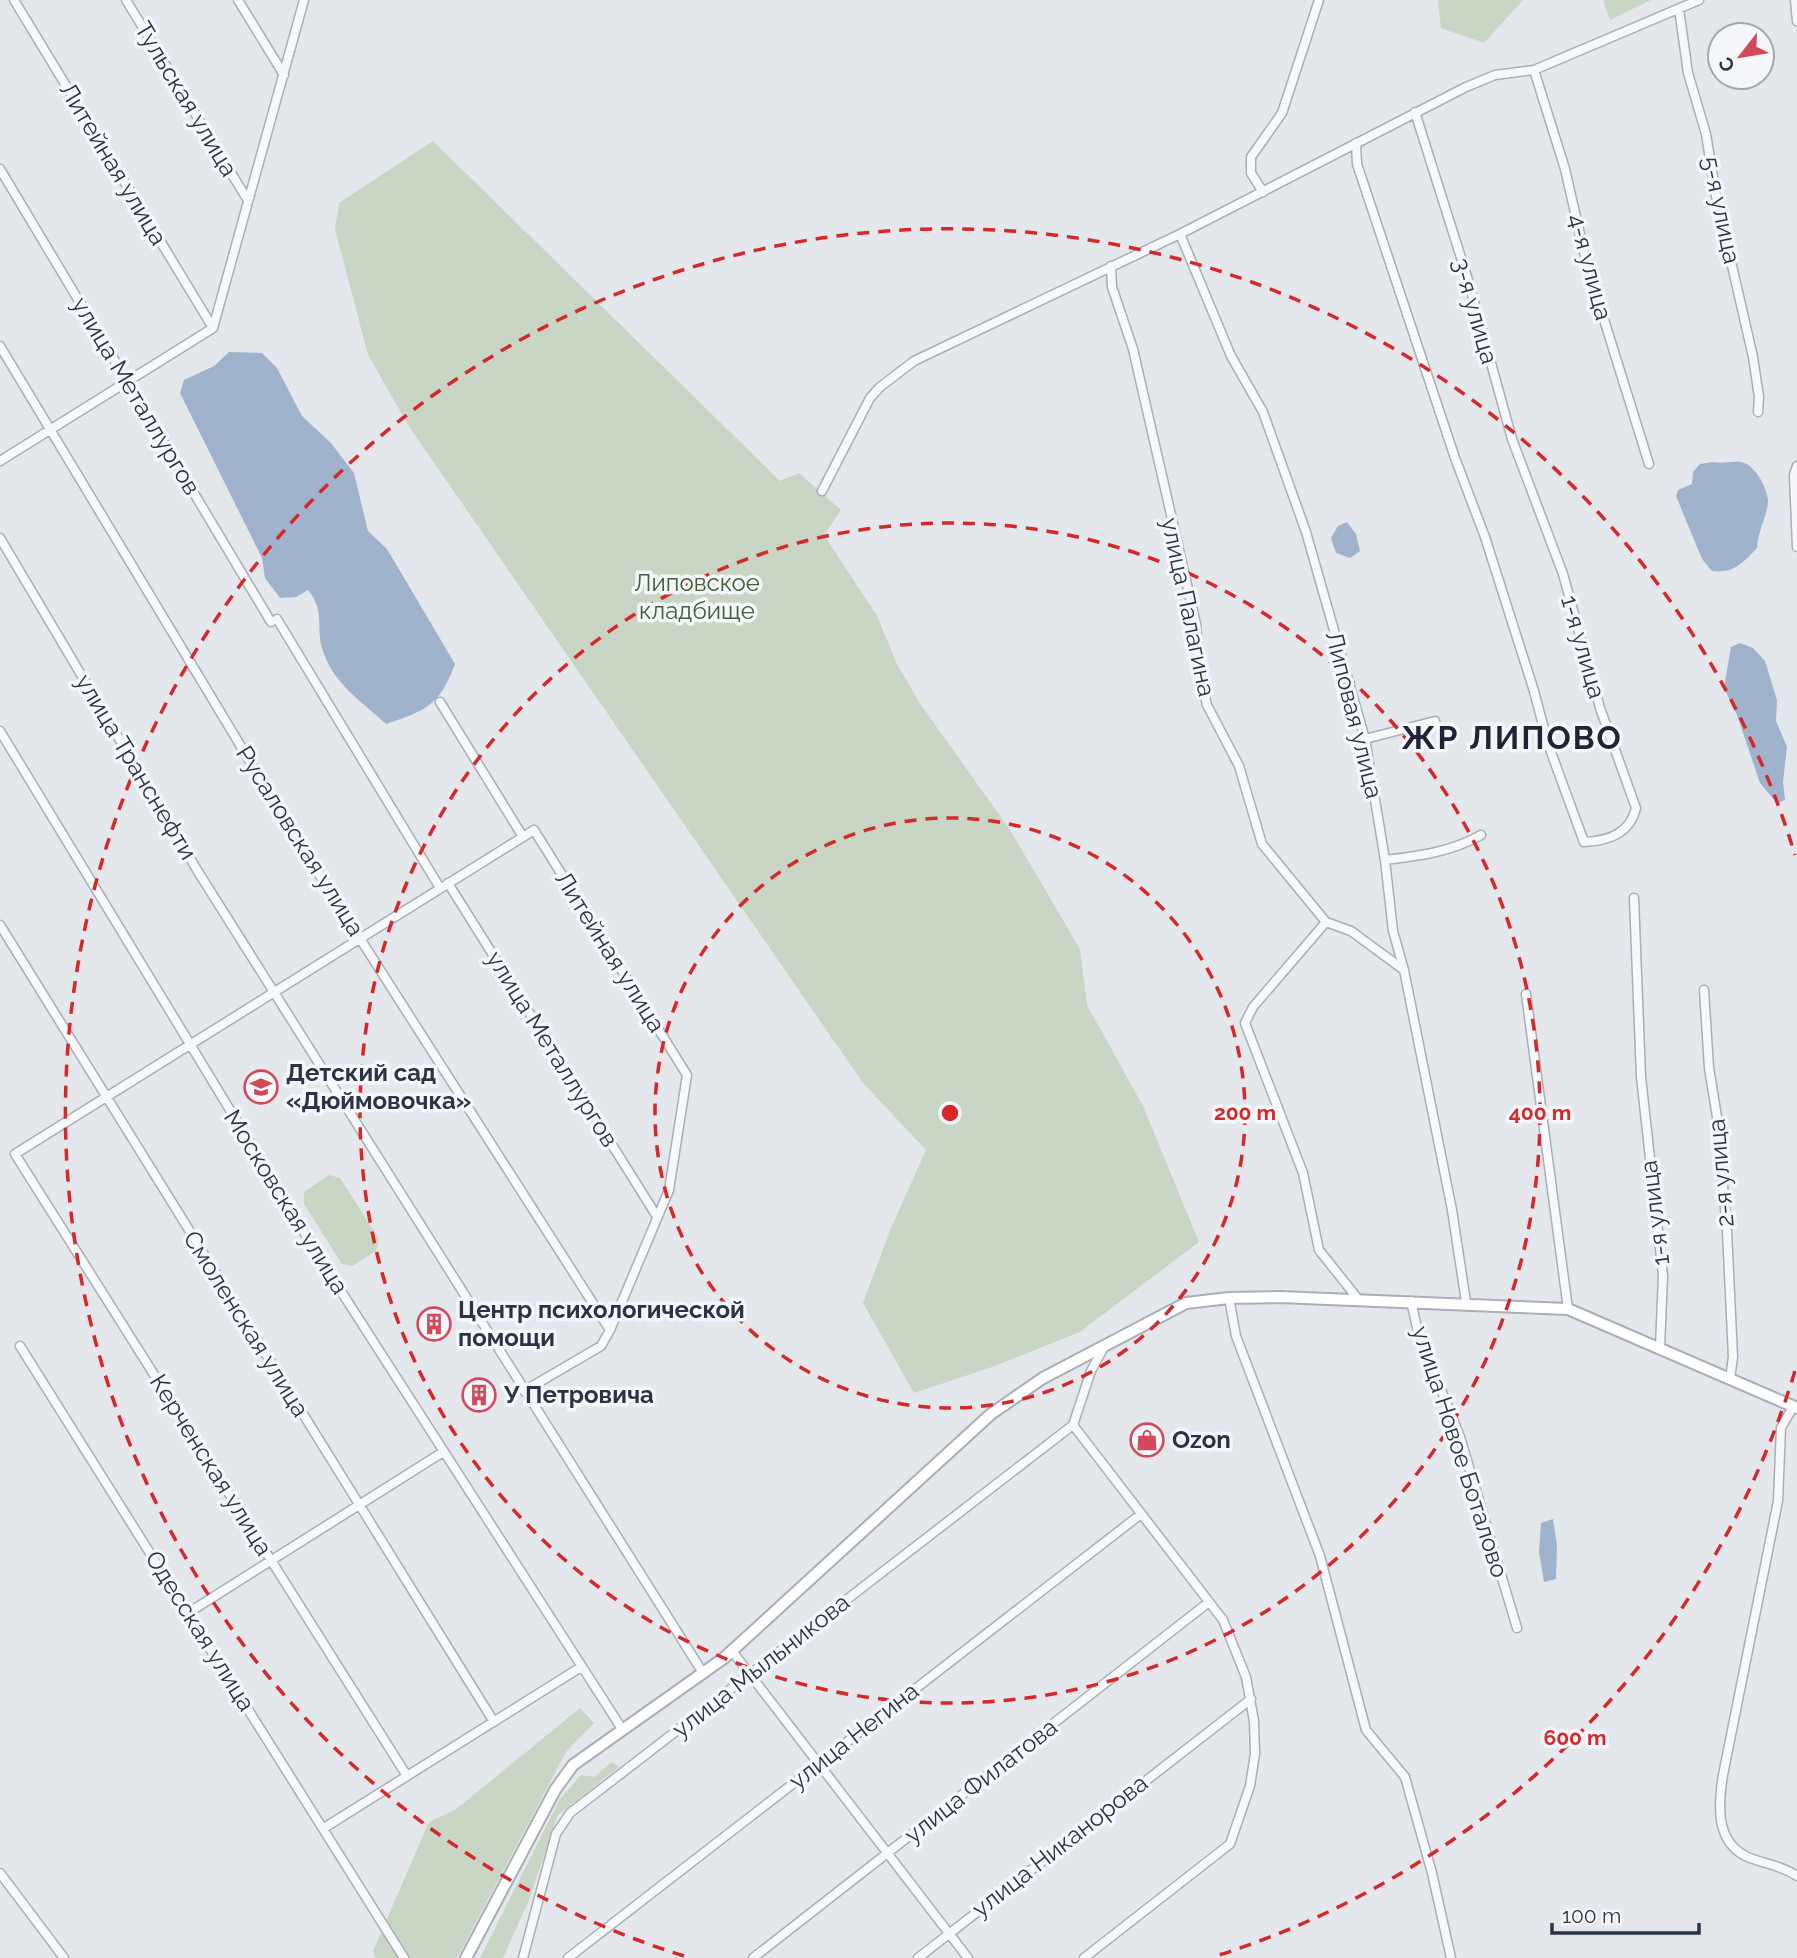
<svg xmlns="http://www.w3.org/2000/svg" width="1797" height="1958" viewBox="0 0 1797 1958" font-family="Raleway,sans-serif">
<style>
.green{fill:#c9d6c5}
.water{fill:#9fb4cc}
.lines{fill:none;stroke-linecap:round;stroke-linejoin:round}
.street-casing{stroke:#a9aeb7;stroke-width:11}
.secondary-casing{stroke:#a9aeb7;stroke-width:14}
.street{stroke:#f7f8fa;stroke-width:8}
.secondary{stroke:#fff;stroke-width:10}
.ring{fill:none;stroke:#d62828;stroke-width:3.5;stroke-dasharray:12 9}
.labels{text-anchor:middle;stroke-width:7;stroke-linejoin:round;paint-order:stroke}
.street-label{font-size:24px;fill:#2b3445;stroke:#f4f6f9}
.park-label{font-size:24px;fill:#3f6138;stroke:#f4f6f9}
.poi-label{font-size:24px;font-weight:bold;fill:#2b3445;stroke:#f4f6f9;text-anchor:start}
.district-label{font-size:32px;font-weight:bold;letter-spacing:2px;fill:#1d2536;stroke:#f4f6f9}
.centre{fill:#d62828;stroke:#f4f6f9;stroke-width:3.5}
.ring-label{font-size:21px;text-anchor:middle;font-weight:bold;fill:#d62828;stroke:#f4f6f9;stroke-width:7;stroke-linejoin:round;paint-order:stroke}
</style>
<rect width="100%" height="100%" fill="#e4e7ec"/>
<path class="green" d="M1438 0H1523L1484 43 1441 28Z
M1603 0H1651L1610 20Z
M433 141 780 481 799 473 841 510 824 535 877 616 897 664 919 702 1010 830 1080 949 1087 1005 1143 1106 1199 1242 1080 1332 992 1367 914 1393 863 1303 891 1228 926 1150 863 1083 410 428 368 355 335 229 339 203Z
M329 1175 340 1178 379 1239 376 1251 352 1266 342 1264 304 1204V1192Z
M580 1708 594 1723 566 1752 457 1958H376L373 1951 429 1822 455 1810Z
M612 1762 619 1767 558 1815 529 1900 503 1958H480L560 1799 581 1775 594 1777Z"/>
<path class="water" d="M229 352 262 353 277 368 302 416 331 443 354 473 368 531 387 549 455 664C439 706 427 710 386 724 361 701 332 683 322 648 316 625 325 611 308 590L296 597 280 598 265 578 262 558 180 393 184 380 214 366Z
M1713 462C1723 464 1731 461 1740 462 1754 463 1767 487 1768 500 1768 514 1758 530 1757 548 1743 563 1733 574 1712 571L1702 559 1676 496 1678 490 1692 484 1693 472 1700 464Z
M1347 522 1356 534 1360 551 1350 558 1336 553 1331 538 1338 526Z
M1740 643 1753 648 1765 661 1777 700 1776 721 1787 747 1783 782 1785 800 1777 803 1760 783 1737 715 1724 688 1731 647Z
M1553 1519 1557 1545 1556 1579 1544 1582 1539 1552 1541 1523Z"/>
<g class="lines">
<defs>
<path id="street" d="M14 0 213 328
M126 0 247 199
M238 0 284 75
M1795 0 1797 21
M1679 9 1688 73 1706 134 1716 196 1753 357 1759 397 1758 412
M1534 70 1565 169 1587 265 1649 464
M1356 143 1357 164 1455 458 1485 537 1534 691 1548 744 1584 842C1608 841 1630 834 1636 808L1600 708 1563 574 1512 439 1468 280 1415 112
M0 169 271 622
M1263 192 1251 173V157L1282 113 1319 0
M1180 234 1231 356 1263 412 1306 532 1365 739 1385 860 1393 931 1404 970 1452 1210 1466 1302
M1111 266 1112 287 1133 349 1196 624 1200 675 1207 705 1239 766 1262 844 1326 922 1351 931 1404 970
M0 346 299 843 610 1330
M0 461 213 328 304 0
M1797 466 1794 475 1797 547
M822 491 870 398 880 387 914 361 1180 234 1466 87 1495 75 1534 70 1699 0
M0 538 197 870 703 1673
M277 619 440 888
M440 702 523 837
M0 731 321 1260 622 1729
M1365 739 1435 721
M1385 860C1419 856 1451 852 1481 835
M448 883 656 1215
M1634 898 1641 1077 1663 1276 1660 1347
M1326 922 1253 1007 1245 1023 1303 1173 1319 1250 1358 1299
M0 925 494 1722
M1704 990 1709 1068 1717 1117 1727 1231 1733 1357 1730 1379
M1526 994 1568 1309
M1229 1298 1236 1336 1320 1556 1366 1730 1405 1777 1432 1873 1451 1958
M1411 1301 1418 1332 1460 1437 1517 1628
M20 1346 404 1958
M1793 1407 1781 1428 1778 1501 1723 1775C1718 1806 1715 1844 1750 1858 1766 1864 1783 1866 1797 1876
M1073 1425 1223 1620 1246 1677 1254 1721 1255 1754 1250 1786 1230 1844 1084 1958
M1073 1425 1091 1371 1104 1347
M188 1613 443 1452
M732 1651 968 1958
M407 1776 15 1154 534 830 687 1075 669 1190 610 1330 601 1346 524 1391
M324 1828 581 1667
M0 1873 64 1958
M523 1958 556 1834 570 1813 1073 1425
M568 1958 1141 1514
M753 1958 1209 1602
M918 1958 1251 1699"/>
<path id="secondary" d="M466 1958 555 1790 573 1765 724 1658 991 1414 1043 1378 1186 1303 1229 1298 1280 1297 1568 1309 1797 1408"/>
</defs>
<use href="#street" class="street-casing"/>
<use href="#secondary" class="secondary-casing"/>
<use href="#street" class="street"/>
<use href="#secondary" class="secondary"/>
</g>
<g class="ring">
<circle cx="950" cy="1113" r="295"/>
<circle cx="950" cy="1113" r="590"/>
<path d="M1795 1371A884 884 0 0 1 1216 1956M684 1956A884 884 0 1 1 1795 855"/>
</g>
<defs>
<symbol id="school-ring" viewBox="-11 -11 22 22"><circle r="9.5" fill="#f4f6f9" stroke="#d1495b" stroke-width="1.5"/><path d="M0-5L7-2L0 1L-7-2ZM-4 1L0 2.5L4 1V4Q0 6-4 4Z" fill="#d1495b"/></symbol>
<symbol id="building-ring" viewBox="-11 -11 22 22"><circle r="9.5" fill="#f4f6f9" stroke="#d1495b" stroke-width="1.5"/><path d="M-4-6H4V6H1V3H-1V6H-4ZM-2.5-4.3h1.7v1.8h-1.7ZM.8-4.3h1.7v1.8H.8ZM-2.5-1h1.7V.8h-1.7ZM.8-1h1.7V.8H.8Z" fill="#d1495b"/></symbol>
<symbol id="shop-ring" viewBox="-11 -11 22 22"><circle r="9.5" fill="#f4f6f9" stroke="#d1495b" stroke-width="1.5"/><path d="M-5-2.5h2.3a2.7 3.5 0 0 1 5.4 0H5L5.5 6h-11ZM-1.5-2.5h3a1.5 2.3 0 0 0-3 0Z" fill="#d1495b"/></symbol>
</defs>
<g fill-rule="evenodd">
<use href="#school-ring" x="242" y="1068" width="38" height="38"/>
<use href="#building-ring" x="415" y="1305" width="38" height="38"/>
<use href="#building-ring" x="460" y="1376" width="38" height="38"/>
<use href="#shop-ring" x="1128" y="1421" width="38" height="38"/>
</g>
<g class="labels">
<g class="street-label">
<text transform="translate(186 99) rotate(59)" y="8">Тульская улица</text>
<text transform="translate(113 164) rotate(59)" y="8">Литейная улица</text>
<text transform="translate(1721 210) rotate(78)" y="8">5-я улица</text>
<text transform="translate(1590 267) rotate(75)" y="8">4-я улица</text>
<text transform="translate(1475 311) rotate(74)" y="8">3-я улица</text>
<text transform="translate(136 396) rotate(59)" y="8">улица Металлургов</text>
<text transform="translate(1188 607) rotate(78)" y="8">улица Палагина</text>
<text transform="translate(1583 647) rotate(74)" y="8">1-я улица</text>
<text transform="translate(1354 715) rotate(76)" y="8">Липовая улица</text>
<text transform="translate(136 767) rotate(59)" y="8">улица Транснефти</text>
<text transform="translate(300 841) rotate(58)" y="8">Русаловская улица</text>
<text transform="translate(610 952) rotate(58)" y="8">Литейная улица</text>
<text transform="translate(552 1049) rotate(58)" y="8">улица Металлургов</text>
<text transform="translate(1721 1173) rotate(-95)" y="8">2-я улица</text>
<text transform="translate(286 1202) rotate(58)" y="8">Московская улица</text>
<text transform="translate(1655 1213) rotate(-97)" y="8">1-я улица</text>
<text transform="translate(246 1324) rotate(58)" y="8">Смоленская улица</text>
<text transform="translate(1460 1452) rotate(72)" y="8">улица Новое Боталово</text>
<text transform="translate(211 1465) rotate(58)" y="8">Керченская улица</text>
<text transform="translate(200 1631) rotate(58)" y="8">Одесская улица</text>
<text transform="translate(761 1666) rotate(-38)" y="8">улица Мыльникова</text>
<text transform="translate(854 1736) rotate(-38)" y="8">улица Негина</text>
<text transform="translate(981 1781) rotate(-38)" y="8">улица Филатова</text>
<text transform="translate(1060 1846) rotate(-38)" y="8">улица Никанорова</text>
</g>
<g class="park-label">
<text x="697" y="591">Липовское<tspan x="697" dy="28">кладбище</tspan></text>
</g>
<g class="poi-label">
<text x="286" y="1081">Детский сад<tspan x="286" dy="28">«Дюймовочка»</tspan></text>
<text x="458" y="1318">Центр психологической<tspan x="458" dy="28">помощи</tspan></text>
<text x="504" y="1403">У Петровича</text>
<text x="1172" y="1448">Ozon</text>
</g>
<g class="district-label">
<text x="1512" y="749">ЖР ЛИПОВО</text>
</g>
</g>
<circle cx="950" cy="1113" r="10" class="centre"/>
<g class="ring-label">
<text x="1245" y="1120">200 m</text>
<text x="1540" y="1120">400 m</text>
<text x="1575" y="1745">600 m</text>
</g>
<g transform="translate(1741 56) rotate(239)"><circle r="33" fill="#f4f6f9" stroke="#a4a8b1" stroke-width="2"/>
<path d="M0-5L12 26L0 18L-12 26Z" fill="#d1495b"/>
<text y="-10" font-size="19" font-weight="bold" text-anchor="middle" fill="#2b3445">С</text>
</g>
<path d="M1552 1923v10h147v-10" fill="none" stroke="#2b3445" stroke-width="3.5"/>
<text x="1562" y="1923" font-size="21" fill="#2b3445" stroke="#f4f6f9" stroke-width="5" paint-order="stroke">100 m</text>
</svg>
